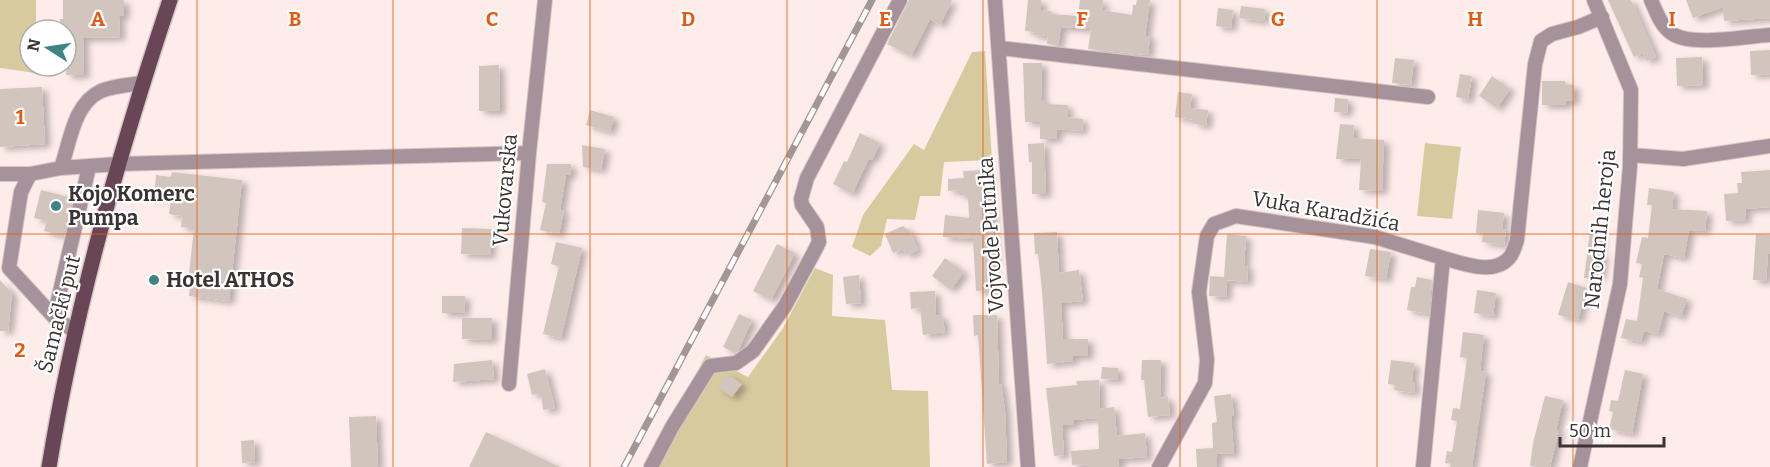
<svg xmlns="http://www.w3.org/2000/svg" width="1770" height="467" viewBox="0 0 1770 467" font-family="Bitter,serif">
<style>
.green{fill:#d8ca9f}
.building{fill:#d2c5bd;filter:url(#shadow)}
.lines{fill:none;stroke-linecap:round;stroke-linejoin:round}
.minor-casing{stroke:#d6c7c5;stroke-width:16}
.major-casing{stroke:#d6c7c5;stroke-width:18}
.minor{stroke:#a6929b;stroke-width:14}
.major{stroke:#684656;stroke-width:15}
.rail-casing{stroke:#a39796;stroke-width:7}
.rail{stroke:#fff;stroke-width:4.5;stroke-dasharray:14;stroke-linecap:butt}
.grid{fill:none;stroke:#e8590c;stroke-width:1.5;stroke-opacity:0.55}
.poi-dot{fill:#3c8584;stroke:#fff;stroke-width:2}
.labels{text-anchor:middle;stroke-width:4.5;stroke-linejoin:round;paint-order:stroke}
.street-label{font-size:21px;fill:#3a3333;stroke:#fff}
.poi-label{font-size:21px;font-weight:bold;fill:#3a3333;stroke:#fff;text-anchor:start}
.grid-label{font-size:20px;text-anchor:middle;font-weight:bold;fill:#e8590c;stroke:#fff;stroke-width:4.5;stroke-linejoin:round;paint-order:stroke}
</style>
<defs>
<filter id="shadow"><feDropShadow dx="5.5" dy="3.5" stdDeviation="3" flood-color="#0004"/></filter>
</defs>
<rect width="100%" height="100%" fill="#fdecea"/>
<path class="green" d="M0 0H36V30H30V66H35V73L0 68Z
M985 51 992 160 944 162 940 196H920L915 220 887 219 881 246 870 256 852 247 863 215 914 144 924 150 972 52Z
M1425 143 1461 147 1452 219 1417 216Z
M815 268 833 275 832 316 885 320 892 390 928 391 930 467H646L706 355 748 377 783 328Z"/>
<path class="building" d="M63 0H124V16H119L120 37 83 38 84 75H66V30H60V19H63Z
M909 0H952L940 25 930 19 911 56 887 44Z
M1028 0H1041V10L1051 11V14L1078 16 1080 0H1103L1102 10 1132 15 1133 5H1136L1137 0H1150L1145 36H1150L1148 55 1088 49 1091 29 1061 27 1058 46 1047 44 1048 36 1033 35 1034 32 1025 31Z
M1608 0H1631L1656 57 1646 61 1643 53 1634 57Z
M1686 0H1770V18L1724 21 1723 7 1693 18Z
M1241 6 1265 9 1264 21 1239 18Z
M1218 8 1233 10 1231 28 1216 26Z
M1770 50V74L1751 75 1750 51Z
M1702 57 1703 85 1677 86 1676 58Z
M1395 58 1414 60 1411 85 1392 83Z
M1023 63H1042L1041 100H1045V104L1068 105 1067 117 1083 119 1082 131 1057 129V139H1040V122H1025Z
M499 65 500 111H479V66Z
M1460 74 1472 76 1468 100 1456 97Z
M1492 76 1510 89 1497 108 1479 96Z
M1542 81H1565V85H1574V101H1566V105H1542Z
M42 87 45 144 0 147V89Z
M1178 92 1192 94 1190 108 1208 110 1206 126 1195 124V120L1175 117Z
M1335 98 1348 99 1347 113 1334 112Z
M590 110 614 117 610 132 586 125Z
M1340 124 1354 125 1353 138 1384 140 1382 191 1359 190 1361 159H1336Z
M860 133 880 143 872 160 869 158 852 194 833 184 844 161 847 162Z
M1044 143 1046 194H1032V162H1029L1028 144Z
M582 145 605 149 601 170 583 167Z
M547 164H571V175H566L560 210 564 211 559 234 540 230 546 203 542 202Z
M987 170 988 205H991L995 260 991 261 993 290 976 291 973 239 943 237 945 215 969 218 968 195H959V190L948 191V179L964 178 963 171Z
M1770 170V207L1745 209 1746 220 1726 221 1724 194 1738 193 1737 183H1742L1741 172Z
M172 172 242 180 229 301 189 296 191 274H189L194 228 181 227 182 216 169 214 171 198 154 197 156 175 171 177Z
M1649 188 1674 192 1672 209 1707 211 1705 231 1689 230 1684 258 1664 254 1657 289 1687 299 1681 317 1664 311 1658 334 1644 331 1641 342 1621 338 1626 319 1637 321 1643 278 1639 277 1642 264 1636 263 1642 237 1648 238 1652 205H1647Z
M41 190 69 197 70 191 74 192 64 236 44 231 47 221 34 218Z
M1478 210 1504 213 1502 229 1506 230 1504 245 1482 242 1483 234 1476 233Z
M903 226 910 231 918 250 906 255 903 249 893 253 885 234Z
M462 228 491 229 490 255 461 254Z
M1590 231 1601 233 1598 253 1603 254 1600 277 1593 276V279L1584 278Z
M1057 232 1059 273 1079 270 1083 301 1061 303 1063 339H1088V356H1073V361L1047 364 1042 290 1038 254H1035L1034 233Z
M1227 234 1246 236 1244 266 1248 267 1247 282 1227 280 1226 297 1209 296 1210 276 1224 277Z
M1756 234 1770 235V254H1768L1766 281 1753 280Z
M556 242 582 248 561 338 543 334 559 266 551 264Z
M777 244 795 253 771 300 753 291Z
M1370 249 1391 252 1386 279 1365 276Z
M945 258 964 272 952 288H948L932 276Z
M859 275 861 303 846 304 843 277Z
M1417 277 1432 280 1429 314 1407 310 1411 287H1415Z
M0 280 12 293 8 331H0Z
M1568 282 1587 288 1578 320 1558 315Z
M1477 290 1496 293 1493 316 1474 313Z
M935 291 936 316 942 315 945 332 923 335 920 308 911 309 910 292Z
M442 296H465L464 313H442Z
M739 314 752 320 738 351 735 353 723 347Z
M973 315H997L999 384H1001L1005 410 1007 462 987 464 978 335 974 336Z
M462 318H492V340L462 339Z
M1463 332 1484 335 1480 371 1486 372 1472 467H1450L1451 464 1445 463 1447 451 1452 452 1457 421 1451 420 1453 408 1460 409 1467 358 1460 357Z
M492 360 494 379 453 382 454 364Z
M1142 360H1161L1160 398 1168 397 1170 415 1148 417 1144 380H1141Z
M1391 360 1414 363 1412 382H1415L1414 393 1394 390 1395 385 1388 384Z
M1102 367 1118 368V380L1101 379Z
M545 369 555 408 543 410 541 393 532 395 527 374Z
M1625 370 1643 374 1632 434 1609 429 1613 412 1609 411 1611 400 1618 401Z
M727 374 742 384 732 397 718 387Z
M1099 380 1100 409 1114 407 1117 436 1145 433 1147 457 1119 459V467H1087V464L1072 465 1071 451 1099 449 1098 418 1074 420V425H1062L1064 455 1054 456 1046 388 1077 385 1076 381Z
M1231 394 1234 416H1231L1234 454 1217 453V467H1197L1196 449 1213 448 1212 423 1217 422 1214 396Z
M1545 396 1563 400 1556 430 1559 431 1550 467H1537L1530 466 1533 443Z
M376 416 378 467H351L349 417Z
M486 432 560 467H469Z
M254 440 255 462 242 463 241 441Z"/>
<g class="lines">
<defs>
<path id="minor" d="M995 0 1028 467
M1651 0C1656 11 1660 24 1670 32 1688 48 1746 36 1770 35
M1000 48 1428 97
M1630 155 1683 159 1770 146
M61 168 118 164 529 153
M0 174H30
M1443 258C1462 263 1493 276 1509 258 1513 254 1515 246 1517 240L1535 64 1541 41 1552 34 1578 27 1602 17
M54 317 89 167
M74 331 54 317 9 268 21 192 30 174 61 168C70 143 73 104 101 91 113 86 129 85 142 83
M509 384 529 153 545 0
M651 467 672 427 710 366 736 363 753 351 785 306 814 252 819 242 817 227 802 205 801 199 807 178 900 0
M1159 467 1205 383 1207 360 1199 292 1207 236 1214 224 1236 216 1375 237 1443 258 1423 467
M1580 467 1620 284 1630 166 1631 90 1594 0"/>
<path id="major" d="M49 467C75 308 119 153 170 0"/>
</defs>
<use href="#minor" class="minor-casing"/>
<use href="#major" class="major-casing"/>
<use href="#minor" class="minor"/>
<use href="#major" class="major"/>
<defs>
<path id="rail" d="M624 467 872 0"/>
</defs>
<use href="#rail" class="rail-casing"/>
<use href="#rail" class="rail"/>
</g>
<path class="grid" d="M197 0V467M393 0V467M590 0V467M787 0V467M983 0V467M1180 0V467M1377 0V467M1573 0V467M0 234H1770"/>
<g class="poi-dot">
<circle cx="56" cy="206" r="6"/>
<circle cx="154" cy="280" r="6"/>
</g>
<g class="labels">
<g class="street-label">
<text transform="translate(505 190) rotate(-85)" y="7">Vukovarska</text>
<text transform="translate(1326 211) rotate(10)" y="7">Vuka Karadžića</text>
<text transform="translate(1600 229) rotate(-84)" y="7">Narodnih heroja</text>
<text transform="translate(991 235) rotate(-94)" y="7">Vojvode Putnika</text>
<text transform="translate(59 314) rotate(-76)" y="7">Šamački put</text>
</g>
<g class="poi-label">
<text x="68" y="201">Kojo Komerc<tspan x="68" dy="24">Pumpa</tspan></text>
<text x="166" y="287">Hotel ATHOS</text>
</g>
</g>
<g class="grid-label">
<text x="98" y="26">A</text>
<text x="295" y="26">B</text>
<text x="492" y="26">C</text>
<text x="688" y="26">D</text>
<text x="885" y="26">E</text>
<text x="1082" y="26">F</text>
<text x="1278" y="26">G</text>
<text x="1475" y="26">H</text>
<text x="1672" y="26">I</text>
<text x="20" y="124">1</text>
<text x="20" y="357">2</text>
</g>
<g transform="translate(48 48) rotate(282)"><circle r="28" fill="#ffffff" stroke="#b0adad" stroke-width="1.5"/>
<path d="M0-4.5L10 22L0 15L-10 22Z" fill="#3c8584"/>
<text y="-9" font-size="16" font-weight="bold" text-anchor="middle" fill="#3a3333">N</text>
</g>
<path d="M1560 437v9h104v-9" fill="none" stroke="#3a3333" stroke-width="3"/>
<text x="1569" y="437" font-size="18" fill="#3a3333" stroke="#ffffff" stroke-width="4.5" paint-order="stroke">50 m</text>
</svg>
